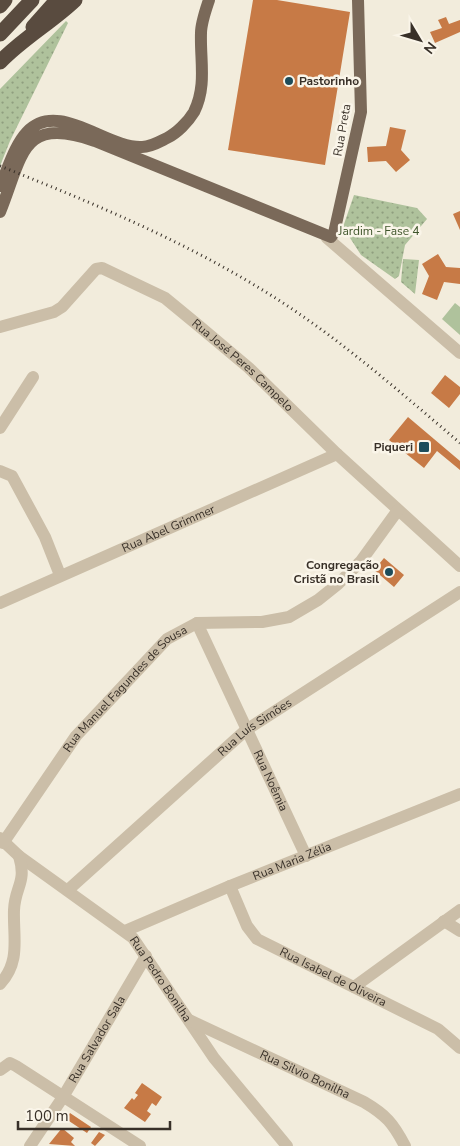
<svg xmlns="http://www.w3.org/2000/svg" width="460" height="1146" viewBox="0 0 460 1146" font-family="'Nunito Sans',sans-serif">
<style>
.green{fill:url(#green-dots)}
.pitch{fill:#afc29c}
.building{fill:#c77a46}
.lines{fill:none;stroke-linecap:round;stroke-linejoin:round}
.minor{stroke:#cbbea8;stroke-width:12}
.major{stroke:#7a6959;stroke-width:12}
.highway{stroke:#594b3f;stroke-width:15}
.rail{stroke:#383028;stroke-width:3;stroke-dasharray:1 4;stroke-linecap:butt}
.poi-dot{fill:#1d4c5a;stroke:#faf5e9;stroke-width:2}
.labels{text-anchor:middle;stroke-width:5;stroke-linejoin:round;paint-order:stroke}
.poi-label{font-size:12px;font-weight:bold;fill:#383028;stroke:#faf5e9;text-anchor:end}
.street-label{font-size:12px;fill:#383028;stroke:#faf5e9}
.park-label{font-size:12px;fill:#40562c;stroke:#faf5e9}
</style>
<defs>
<pattern id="green-dots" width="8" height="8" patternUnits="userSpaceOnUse" patternTransform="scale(1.25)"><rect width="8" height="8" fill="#afc29c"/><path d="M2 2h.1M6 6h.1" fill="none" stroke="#8f9e7f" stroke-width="1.8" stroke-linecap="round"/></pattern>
</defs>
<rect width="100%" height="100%" fill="#f2ecdc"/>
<path class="green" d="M66 21 68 23 10 141 0 166V89Z
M354 195 417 208 427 219 405 245 399 276 395 279 361 255 343 227Z
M403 259 419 260 415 294 401 282Z"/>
<path class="pitch" d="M455 303 460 307V335L442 319Z"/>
<path class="building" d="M253 0H277L350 12 325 165 228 150Z
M446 17 449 24 460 20V32L435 43 430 32 442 28 438 20Z
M390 127 406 130 401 150 410 160 396 172 386 161 368 162 367 147 386 146Z
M460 211V230L453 214Z
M438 254 446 267 460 268V284L444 282 437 300 422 294 429 276 422 264Z
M445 375 460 387V394L449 408 431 393Z
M408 417 460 461V470L437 451 424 468 389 440Z
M384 558 404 575 394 587 374 570Z
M142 1083 162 1097 156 1106 152 1103 147 1111 151 1114 145 1122 124 1108 132 1098 134 1100 138 1095 135 1093Z
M70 1113 91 1127 87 1133 66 1119Z
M62 1128 74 1138 71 1142 75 1146 49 1144Z
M99 1132 105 1135 95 1146 91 1143Z"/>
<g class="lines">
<g class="minor">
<path d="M327 238 460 353"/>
<path id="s1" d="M0 327 54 312 62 307 96 269 102 268 165 298 199 326 249 368 337 454 460 566"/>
<path d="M0 428 33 377"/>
<path d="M0 471 12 476 45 537 60 575"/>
<path id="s2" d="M0 603 337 454"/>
<path id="s3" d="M197 623 306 856"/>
<path id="s4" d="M0 838 19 856 133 938 214 1058 287 1146"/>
<path id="s5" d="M3 843 76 736 167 639 197 623 262 622 289 617 318 600 338 584 361 561 398 510"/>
<path id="s6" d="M230 886 247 926 257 939 438 1029 460 1048"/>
<path id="s7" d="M68 890 246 730 460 592"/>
<path d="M444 921 460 931"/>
<path id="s8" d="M125 931 230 886 460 794"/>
<path d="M0 984C21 961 13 938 14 910 15 886 27 883 19 856"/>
<path d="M354 987 460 910"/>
<path id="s9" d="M189 1020 364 1102C386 1115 393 1123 405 1146"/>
<path d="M0 1070 10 1063 16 1066 140 1146"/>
<path id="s10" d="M30 1146 63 1097 146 956"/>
</g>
<path class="major" d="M0 186C8 169 14 146 27 132 58 99 107 149 142 147 151 147 159 142 167 138 177 133 188 122 194 112 207 86 200 60 201 33 201 23 206 9 209 0
M0 212C23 155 21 115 95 141L331 237 334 233 361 112 358 0"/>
<path class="highway" d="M0 6 5 0
M33 27 57 0
M0 34 32 0
M0 62C23 38 52 22 75 0"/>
<path class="rail" d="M0 166C103 207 206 250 298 313 355 352 407 398 460 443"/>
</g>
<g class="poi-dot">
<circle cx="289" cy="81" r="5"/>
<rect x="418" y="441" width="12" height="12" rx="2.5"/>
<circle cx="389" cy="572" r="5"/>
</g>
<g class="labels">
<g class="poi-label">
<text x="299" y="85" text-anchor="start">Pastorinho</text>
<text x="413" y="451">Piqueri</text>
<text x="379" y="569">Congregação<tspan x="379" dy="14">Cristã no Brasil</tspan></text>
</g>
<g class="street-label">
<text transform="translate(342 130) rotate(-80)" y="4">Rua Preta</text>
<text dy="4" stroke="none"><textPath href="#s1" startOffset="295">Rua José Peres Campelo</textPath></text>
<text dy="4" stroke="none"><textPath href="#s2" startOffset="184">Rua Abel Grimmer</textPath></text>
<text dy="4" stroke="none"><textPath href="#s5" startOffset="198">Rua Manuel Fagundes de Sousa</textPath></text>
<text dy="4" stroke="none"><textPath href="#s7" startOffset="248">Rua Luís Simões</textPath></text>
<text dy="4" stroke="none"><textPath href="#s3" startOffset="174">Rua Noêmia</textPath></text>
<text dy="4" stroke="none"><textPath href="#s8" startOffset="181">Rua Maria Zélia</textPath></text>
<text dy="4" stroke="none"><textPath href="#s6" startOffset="145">Rua Isabel de Oliveira</textPath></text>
<text dy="4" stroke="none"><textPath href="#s4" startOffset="216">Rua Pedro Bonilha</textPath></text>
<text dy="4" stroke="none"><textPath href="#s10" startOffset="126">Rua Salvador Sala</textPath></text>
<text dy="4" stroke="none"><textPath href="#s9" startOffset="128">Rua Silvio Bonilha</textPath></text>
</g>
<g class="park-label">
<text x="379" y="235">Jardim - Fase 4</text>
</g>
</g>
<g transform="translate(420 40) rotate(128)" stroke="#faf5e9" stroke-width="4" paint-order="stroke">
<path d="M0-4L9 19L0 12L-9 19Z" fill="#383028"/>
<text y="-8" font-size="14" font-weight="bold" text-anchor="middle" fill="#383028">N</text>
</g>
<path d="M18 1121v8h152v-8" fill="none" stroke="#383028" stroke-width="2.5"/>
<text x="25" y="1121" font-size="15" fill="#383028" stroke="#faf5e9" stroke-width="4" paint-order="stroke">100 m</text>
</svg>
